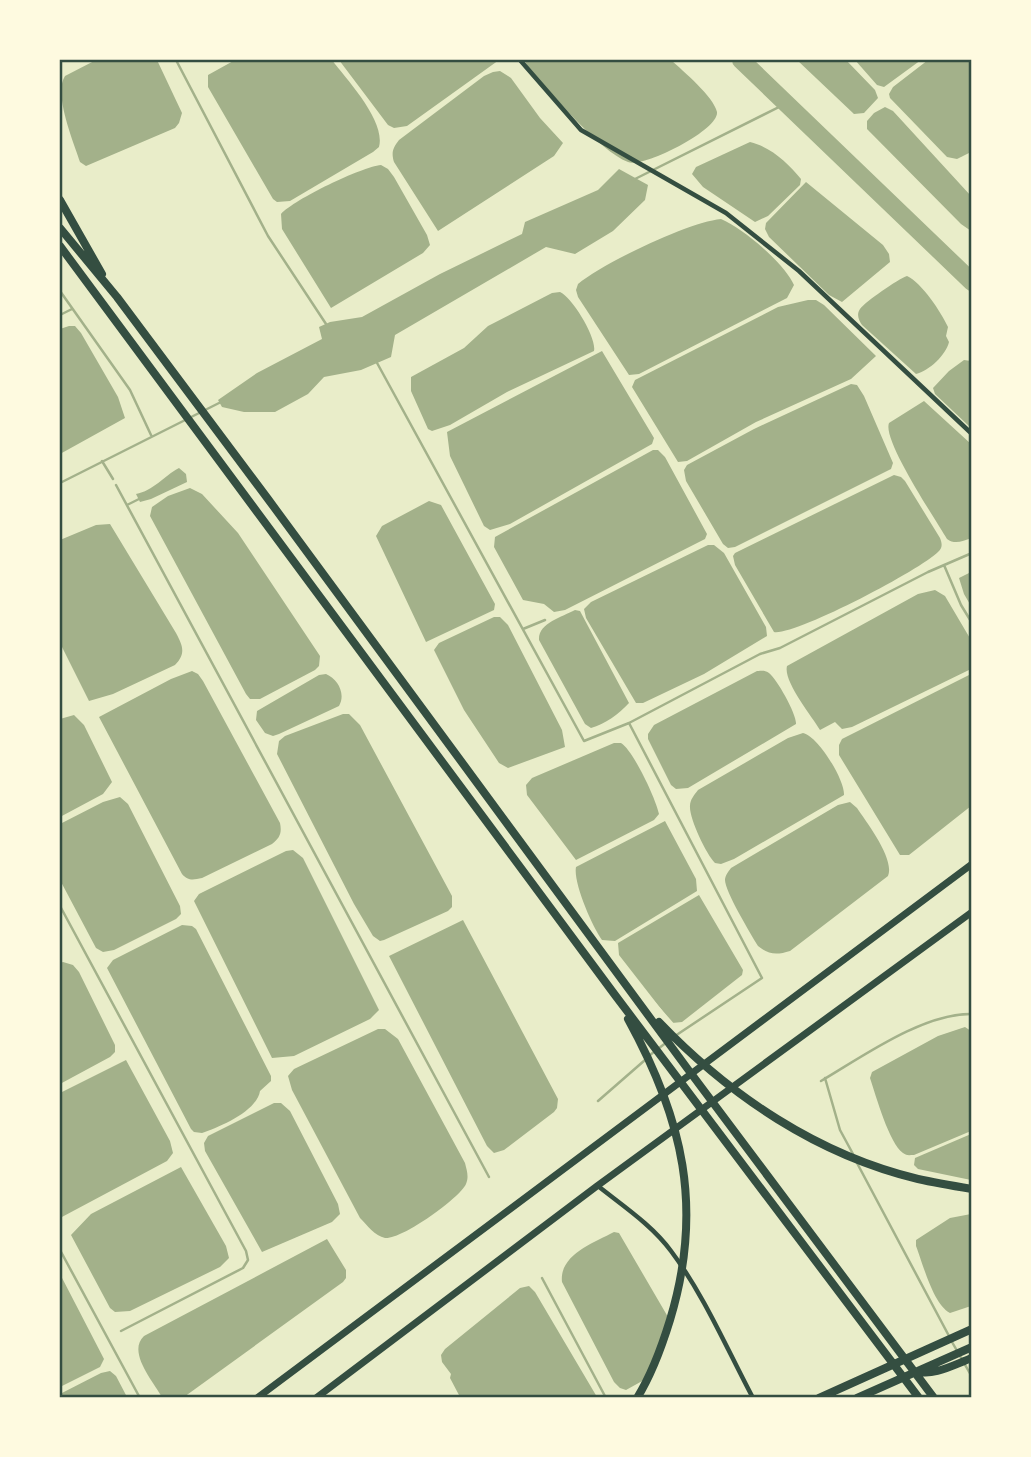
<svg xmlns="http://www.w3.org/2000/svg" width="1031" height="1457" viewBox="0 0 1031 1457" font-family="'PT Serif',serif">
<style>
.water{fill:#a3b18a}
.pier{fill:#e9edc9}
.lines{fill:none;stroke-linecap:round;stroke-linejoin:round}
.stream{stroke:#a3b18a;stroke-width:2.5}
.river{stroke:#a3b18a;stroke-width:18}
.minor{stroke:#344e41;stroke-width:4.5}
.trunk{stroke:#344e41;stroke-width:7}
.motorway{stroke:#344e41;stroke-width:8}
.neatline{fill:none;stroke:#344e41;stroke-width:2.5}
</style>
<rect width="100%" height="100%" fill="#e9edc9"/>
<path class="water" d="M96 60H157L182 113 179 123 175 128 86 166 80 162C74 143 53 94 65 76Z
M235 60H332C347 80 386 121 379 147L373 152 290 201 277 202 273 199 208 87V75Z
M339 60H499L407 126 394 128 388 125Z
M524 60H671C683 71 714 97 717 112 719 130 644 168 628 162 599 151 553 94 530 70Z
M797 60H846L875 90 878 98 864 113 854 114Z
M855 60H921L884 87 877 85Z
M928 60H971V152L957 159 947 157 890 98 889 94 893 87Z
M500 71 511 78 540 118 563 143 554 156 438 231 394 162C391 152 393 148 399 140L484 76 493 72Z
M885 107 893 111 971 196V231L961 224 867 129V121L874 113Z
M750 142C771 147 788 163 801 179L800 185 768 216 755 222 703 187 692 174 696 167Z
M381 165 388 169 394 177 427 235 430 245 423 253 331 308 282 229 281 214C295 199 361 167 381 165Z
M619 169 648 185 645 200 613 231 575 254 546 247 395 335 391 357 361 370 324 377 308 394 275 412H244L222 407 218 400 257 373 322 339 319 327 330 322 362 317 440 274 522 234 525 222 598 190Z
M806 182 883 245 889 254 890 262 842 302 829 295 769 237 765 229 766 223Z
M721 219C744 229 784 263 794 285L787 298 639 374 629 375 578 297 576 290 578 284C603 263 689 222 721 219Z
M907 276C922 283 941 312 948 327L946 336 949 342C946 355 929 371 916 374L862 325C859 320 856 315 860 309 865 302 898 279 907 276Z
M560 292C572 297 597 338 594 351L507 392 450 425 432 431 428 429 411 391V377L464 348 488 326 552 293Z
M808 300H816L824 305 876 356 851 379 756 422 687 461 678 462 632 387 635 380 778 307Z
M69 326H75L81 333 118 397 125 418 60 454V329Z
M602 351 654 438 652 444 510 524 490 530 484 526 450 456 447 432Z
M964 360 971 361V428L935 394 933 388 949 371Z
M851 384 857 385 864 396 893 463 891 469 735 547 728 548 723 544 686 481 684 470 687 465 754 429Z
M924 401 971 444V538C963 541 955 545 947 539 936 520 882 440 889 423Z
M653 450H658L665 457 707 534 705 539 565 610 554 612 544 604 523 600 494 547 495 537Z
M179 468 186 474 187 482 151 499 140 502 136 494C153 491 164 476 179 468Z
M894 475 901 477 905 481 940 538C942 543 943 548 938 552 920 570 795 636 774 632L735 565 733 556 735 553Z
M190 488 202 494 238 533 320 656 319 666 315 670 260 699H250L246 694 150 516 152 507 168 496Z
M429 501 441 505 495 604 494 610 426 642 376 536 382 526Z
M110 524 176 633C183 646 186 654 175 665L113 694 89 701 60 643V540L96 525Z
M708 545H714L724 553 766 627 767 636 704 674 643 703H636L586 618 584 609 591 602Z
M971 572V606L964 594 959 578Z
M935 590 945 596 971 640V669L852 727 842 729 835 722 820 730C811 715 783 681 787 666L918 594Z
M575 610 580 611 629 703C619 714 605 724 591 728L585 724 539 640C538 623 562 617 575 610Z
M494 617H500L508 625 562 730 565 747 508 768 499 763 464 710 434 650 439 643Z
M192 671 198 674 203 681 280 823C282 833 280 838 272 844L202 878C193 880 188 881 182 874L99 717 171 679Z
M757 671C763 671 764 670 769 673 777 679 797 715 796 724L688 788 676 789 671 785 648 739V734L654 725Z
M326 674C338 679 346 694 339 706L279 734 273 736 265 733 256 720 257 711 319 675Z
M971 674V806L909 855H900L839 755V745L842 739Z
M343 714H349L360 725 452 896V907L448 911 384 940 380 941 373 936 354 904 277 754 279 741 285 736Z
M74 715 84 725 112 782 103 794 60 817V719Z
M803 733C818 736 845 780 844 795L734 859 721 864 715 863C706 854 689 818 690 806 690 800 694 795 698 790L788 738Z
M614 743H621C633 750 656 799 659 814L654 820 576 860 527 795 526 785 532 778Z
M120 797 128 804 180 906 181 914 176 919 114 950 103 952 96 948 60 880V824L103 802Z
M850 802 857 808C867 823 895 859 888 876L790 951C777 955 769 955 758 946 751 934 724 890 725 879 726 874 728 872 731 868L838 805Z
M665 821 696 879 697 891 615 941 602 940C592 926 573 882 576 867Z
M293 850 303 858 379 1010 370 1019 294 1056 272 1058 194 901 199 894 286 851Z
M699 895 743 970 742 975 682 1022 672 1023 619 955 618 943Z
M463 920 558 1099 557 1108 554 1112 504 1150 494 1153 487 1146 389 956Z
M182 925 192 926 196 929 271 1076V1081L260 1091C257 1111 220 1127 202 1133L194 1132 191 1129 107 968 113 960Z
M63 962 73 965 79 972 115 1045V1052L110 1057 60 1084V963Z
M965 1027 971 1031V1131L914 1155C909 1155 907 1156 903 1153 889 1143 876 1096 870 1078L872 1072 938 1036Z
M378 1029H385L398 1039 465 1163C467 1171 469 1177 466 1184 459 1199 401 1240 385 1238 375 1236 367 1225 360 1218L292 1090 288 1076 294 1069Z
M126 1060 170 1141 173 1153 167 1161 60 1218V1093Z
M274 1103H281L290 1111 338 1204 340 1214 332 1222 262 1252 205 1151 204 1143 208 1136Z
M971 1134V1180L918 1169 914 1165 915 1158Z
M181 1167 226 1246 229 1258 220 1267 130 1311 115 1312 110 1308 71 1235 91 1214Z
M971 1214V1306L950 1313C933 1304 923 1264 916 1246V1240L950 1218Z
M614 1232 619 1233 668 1317 662 1339 644 1380 626 1390 620 1388 614 1382 562 1282C559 1255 593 1243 614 1232Z
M327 1239 346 1270V1278L343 1282 184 1397H162C153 1381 127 1352 144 1336Z
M60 1274 104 1359 100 1367 60 1387Z
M529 1286 535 1292 597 1397H460L450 1378 451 1374 442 1362 441 1355 445 1349 520 1288Z
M110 1371 116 1376 127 1397H60V1394L101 1373Z"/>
<path class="pier" d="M616 955 640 985 677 1027 665 1023Z"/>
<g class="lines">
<path class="stream" d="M176 60 268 236 328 327
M633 180 787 103
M60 291 130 390 151 435
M60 315 72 309
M376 361 584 741 629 723 760 654 780 648 928 572 972 553
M102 461 113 479
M60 483 223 401
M116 485 489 1177
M127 505 139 499
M944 565 961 605 972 623
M523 629 545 620
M629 723 762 978 675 1036
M60 906 246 1251 248 1260 243 1268 121 1331
M650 1055 667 1042
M825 1078 840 1130 853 1154
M821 1081C862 1057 923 1013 972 1014
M598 1101 645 1060
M857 1163 949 1336
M60 1250 140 1398
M542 1278 606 1398
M952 1342 972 1377"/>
<path class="river" d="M741 60 972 282"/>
<path class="minor" d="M520 60 581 130 726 213 799 271 972 434
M598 1186C623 1206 652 1225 671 1251 704 1295 727 1349 753 1398"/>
<path class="trunk" d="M257 1398 972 864
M316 1398 597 1186 972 912"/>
<path class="motorway" d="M60 200 102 274
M60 228 117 297 268 499 687 1068 934 1398
M60 246 615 995 919 1398
M628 1019C683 1119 704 1208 670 1320 662 1346 652 1374 637 1398
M659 1022C730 1096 818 1155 918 1179 936 1183 954 1186 972 1189
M916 1371C933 1377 955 1364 972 1358
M819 1398 972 1329
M857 1398 972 1347"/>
</g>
<rect width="1031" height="1457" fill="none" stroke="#fefae0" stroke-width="122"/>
<rect x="61" y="61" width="909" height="1335" class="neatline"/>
</svg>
